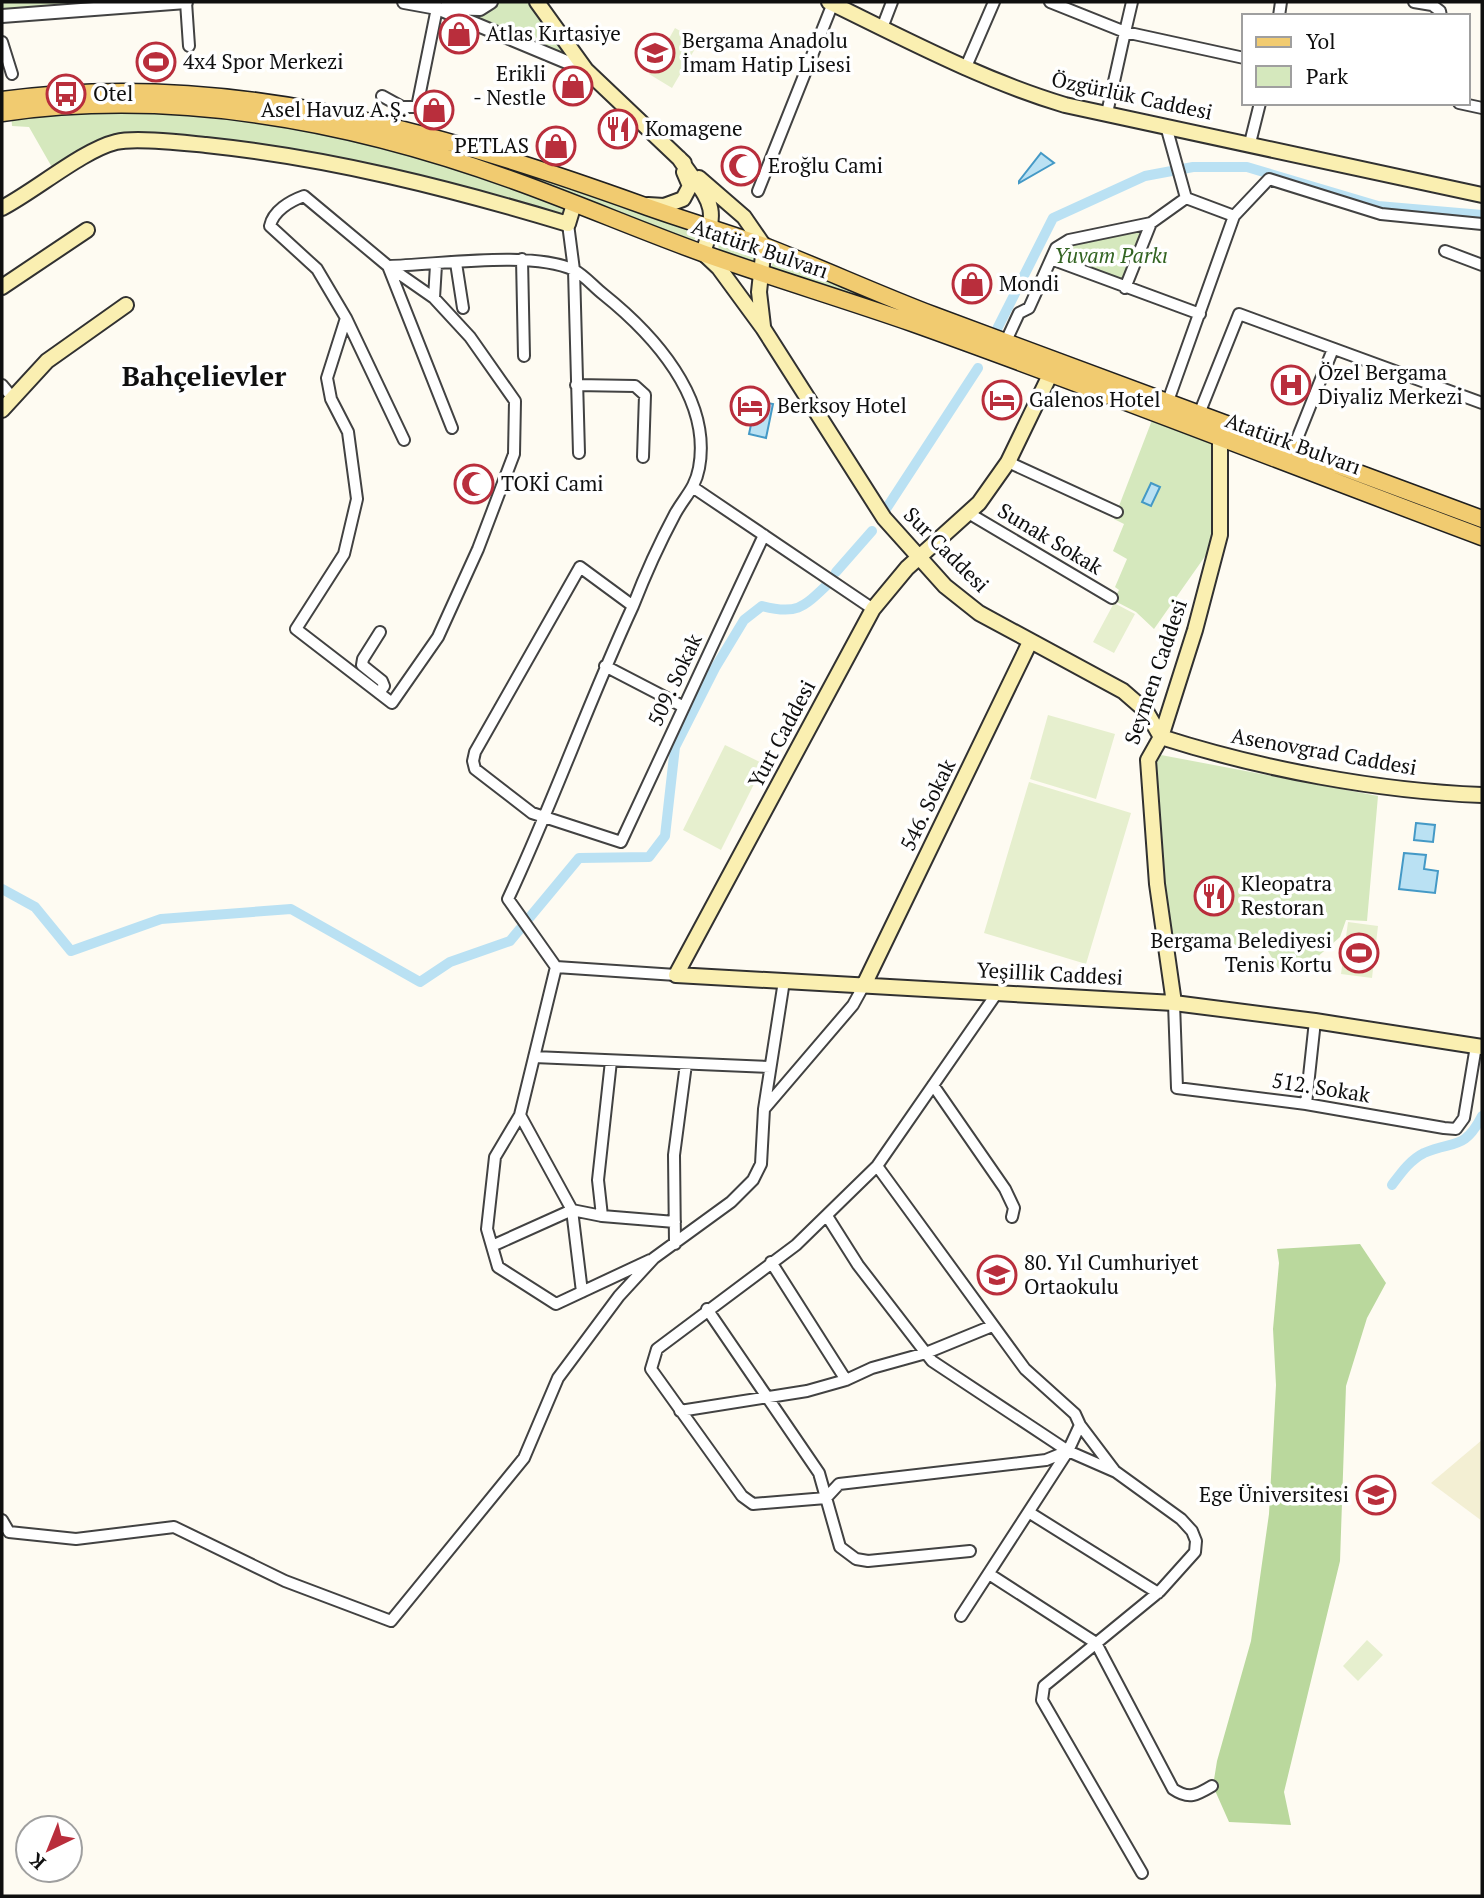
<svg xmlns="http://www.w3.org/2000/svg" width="1484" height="1898" viewBox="0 0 1484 1898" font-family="'PT Serif',serif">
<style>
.farmland{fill:#f3efd3}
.green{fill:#d5e8bd}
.forest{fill:#bad89d}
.pitch{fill:#e6efce}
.water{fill:#bae1f3;stroke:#4499c6;stroke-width:2}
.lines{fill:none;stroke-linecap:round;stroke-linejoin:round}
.canal{stroke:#bae1f3;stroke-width:10}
.minor-casing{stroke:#424242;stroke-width:14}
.tertiary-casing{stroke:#424242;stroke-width:16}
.secondary-casing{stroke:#313131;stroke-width:18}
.primary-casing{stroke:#202020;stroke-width:19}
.minor{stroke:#fff;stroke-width:10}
.tertiary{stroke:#fff;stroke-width:12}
.secondary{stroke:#faefb1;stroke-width:14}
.primary{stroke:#f1cb70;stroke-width:16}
.labels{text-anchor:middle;stroke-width:7;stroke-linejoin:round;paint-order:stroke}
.poi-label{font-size:21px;fill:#0f0f0f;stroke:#fff;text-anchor:start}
.street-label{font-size:21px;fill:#0f0f0f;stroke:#fff}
.park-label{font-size:21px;font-style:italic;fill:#336422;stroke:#fff}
.district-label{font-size:28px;font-weight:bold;fill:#0f0f0f;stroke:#fff}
</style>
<rect width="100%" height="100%" fill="#fefbf2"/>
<path class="farmland" d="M1482 1440V1521L1431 1483Z"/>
<path class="green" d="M2 2H70L62 12 2 16Z
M404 2H537L586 70Z
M40 108 299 121 574 204 568 224 284 153 117 142 57 176 29 127 12 126 11 112Z
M404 134 512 167 697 231 694 242 404 139Z
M1151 223 1125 288 1051 259 1056 248Z
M722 240 754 253V262L749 264 719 252 718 243Z
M774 260 921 317 920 322 770 270Z
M1154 415 1220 439V535L1154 629 1136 612 1113 600 1119 590 1115 587 1127 559 1113 551 1124 524 1114 519Z
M1161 755 1378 796 1367 921 1346 920 1340 937 1307 966 1279 970 1265 946 1173 949 1163 880 1155 759Z"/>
<path class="forest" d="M1360 1244 1386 1283 1367 1318 1346 1386 1340 1561 1284 1792 1291 1825 1229 1822 1213 1786 1217 1761 1251 1641 1269 1514 1276 1385 1273 1329 1279 1263 1277 1249Z"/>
<path class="pitch" d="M675 28 699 42 672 88 649 74Z
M1114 603 1135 614 1114 653 1093 642Z
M1048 715 1115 734 1096 799 1030 779Z
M725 745 764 764 721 850 683 830Z
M1029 782 1131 813 1086 964 984 933Z
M1348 922 1378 926 1372 978 1341 974Z
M1367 1640 1383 1655 1358 1681 1343 1666Z"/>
<path class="water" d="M1041 153 1054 163 1019 183V181Z
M756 401 773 404 766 438 749 434Z
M1151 483 1160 487 1151 506 1142 502Z
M1416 823 1435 825 1433 842 1414 840Z
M1404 853 1426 855 1424 869 1438 871 1435 893 1399 889Z"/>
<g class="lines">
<path class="canal" d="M997 329 1053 218 1145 176 1193 167H1247L1378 206 1482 215
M886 509 978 368
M836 572 872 531
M2 889 35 907 71 951 161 919 291 909 420 982 450 962 510 941 520 929
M530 917 579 858 649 857 665 836 675 747 715 668 744 620 762 606C796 615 803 608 827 585
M1392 1185C1401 1173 1410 1160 1424 1153 1454 1140 1464 1151 1482 1116"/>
<defs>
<path id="minor" d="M186 2 189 46
M1050 2 1125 32 1132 2
M1414 2 1432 5 1440 11 1441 16
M1279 16 1281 2
M882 28 892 2
M2 42 12 74
M965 69 994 2
M382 96 402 107H417L437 8
M1459 103 1482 108
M1107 113 1125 32 1244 58
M1250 143 1260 103
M758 191 833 3
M1234 216 1269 179 1381 214 1482 224
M568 224 574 270 579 453
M1445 251 1482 265
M522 259 524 356
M1051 259 1200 314
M456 263 463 308
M388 266 452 428
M389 266C437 265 532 250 574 270 584 275 594 287 603 294 653 334 712 398 699 468 695 489 685 496 675 514 659 544 645 575 633 606L580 567 475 752 473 761 475 769 532 813 621 842 764 535
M1125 288 1151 223
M434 298 436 265
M346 318 327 378 331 399 348 432 357 499 344 554 296 629 392 703 438 637 478 549 514 454 515 401 470 337 434 298 388 266 304 196C290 201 273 211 270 226L317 269 346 318 404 440
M1006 341 1019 313 1029 308 1056 248 1069 240 1151 223 1186 198 1166 126
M2 385 12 397
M576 385 635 386 645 395 643 457
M1168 401 1234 216 1186 198
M1199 414 1239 314 1482 403
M1293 449 1333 349
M1008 462 1117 512
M694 488 873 609
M970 514 1112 598
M633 606C588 703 553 803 508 899L556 967 520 1115 495 1157 487 1229 498 1267 556 1304 650 1260
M605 666 684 707
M379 693 384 686 382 681 362 665 363 659 380 632
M556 967 676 975
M1174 1003 1177 1088 1306 1104 1444 1128 1456 1129 1464 1118 1476 1046
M534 1057 770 1067
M933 1085 1005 1189 1014 1208 1012 1217
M1306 1104 1315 1021
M765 1108 853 1005 864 985
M520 1115 572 1210 582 1292
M877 1166 1025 1369 1075 1414 1080 1425 1068 1451 1046 1460 839 1484 826 1498 753 1504 742 1496 651 1369 657 1349 796 1245 877 1166 997 993
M602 1216 598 1180 611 1061
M827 1216 858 1265 932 1361 1068 1451 1116 1472 1181 1519 1192 1531 1196 1541 1195 1552 1160 1591 1044 1686 1042 1700 1142 1873
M675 1244 674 1155 686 1064
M492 1246 572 1210 602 1216 675 1222
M771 1262 846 1380
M707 1309 819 1473 840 1547 856 1559 868 1561 970 1551
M680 1411 807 1391 846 1380 872 1368 926 1353 992 1326
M1080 1425 1114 1470
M1030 1513 1158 1593
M2 1520 9 1532 76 1539 174 1527 285 1581 391 1621 524 1458 558 1378 619 1296 654 1258 731 1202 753 1180 761 1164 764 1109 784 981
M989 1574 1096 1643 1173 1789C1189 1800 1197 1795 1212 1786
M961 1616 1068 1451"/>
<path id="tertiary" d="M404 2 437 8 586 70
M445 8 480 9 491 2
M2 16 186 2"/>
<path id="secondary" d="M537 2 586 70 684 163
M829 2C907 40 982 80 1065 105L1482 195
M679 158C707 200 721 201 703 253L719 268 763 328 884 518 945 586 979 613 1123 691 1146 711 1161 737
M699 178 744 217 764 246 759 292 763 326
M648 205 664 206 683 199 690 186 684 172
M2 208C35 191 83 150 116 142 135 137 185 143 206 145 330 158 449 188 568 224L574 204
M2 287 87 230
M1050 375 1008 462 979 503 907 568 873 609 676 975 1174 1003 1315 1021 1482 1047
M2 410 47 361 126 305
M1161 737C1261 769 1377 791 1482 795
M864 985 1030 642
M1174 1003 1157 884 1148 760 1161 737 1195 630 1220 535V439"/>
<path id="primary" d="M2 100C226 69 433 130 642 205 683 220 726 232 767 247 823 269 878 294 933 315 1116 384 1299 452 1482 519
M2 113C175 88 353 122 515 181 579 204 641 231 705 254 773 278 843 299 912 323 1103 391 1292 466 1482 537"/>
</defs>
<use href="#minor" class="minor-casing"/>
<use href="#tertiary" class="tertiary-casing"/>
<use href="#secondary" class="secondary-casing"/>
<use href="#primary" class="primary-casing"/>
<use href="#minor" class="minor"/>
<use href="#tertiary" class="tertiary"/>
<use href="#secondary" class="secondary"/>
<use href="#primary" class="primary"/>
</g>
<defs>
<symbol id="shop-ring" viewBox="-11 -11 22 22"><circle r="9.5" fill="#fff" stroke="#b92e3c" stroke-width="1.5"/><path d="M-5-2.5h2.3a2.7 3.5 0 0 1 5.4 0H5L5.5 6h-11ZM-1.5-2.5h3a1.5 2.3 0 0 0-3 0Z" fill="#b92e3c"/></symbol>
<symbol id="school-ring" viewBox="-11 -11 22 22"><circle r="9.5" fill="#fff" stroke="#b92e3c" stroke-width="1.5"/><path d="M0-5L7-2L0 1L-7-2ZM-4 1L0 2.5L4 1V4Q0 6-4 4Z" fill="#b92e3c"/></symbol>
<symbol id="stadium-ring" viewBox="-11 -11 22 22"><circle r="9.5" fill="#fff" stroke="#b92e3c" stroke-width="1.5"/><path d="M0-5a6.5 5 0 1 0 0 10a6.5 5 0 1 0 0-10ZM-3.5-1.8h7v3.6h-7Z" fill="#b92e3c"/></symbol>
<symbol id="bus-ring" viewBox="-11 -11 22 22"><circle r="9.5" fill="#fff" stroke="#b92e3c" stroke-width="1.5"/><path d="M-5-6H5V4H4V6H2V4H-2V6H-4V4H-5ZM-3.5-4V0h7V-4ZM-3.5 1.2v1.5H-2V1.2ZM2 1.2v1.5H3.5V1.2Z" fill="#b92e3c"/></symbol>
<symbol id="restaurant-ring" viewBox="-11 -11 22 22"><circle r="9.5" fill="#fff" stroke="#b92e3c" stroke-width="1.5"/><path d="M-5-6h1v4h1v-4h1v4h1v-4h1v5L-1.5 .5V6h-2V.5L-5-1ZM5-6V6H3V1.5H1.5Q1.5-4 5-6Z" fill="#b92e3c"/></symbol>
<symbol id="mosque-ring" viewBox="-11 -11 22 22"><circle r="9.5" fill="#fff" stroke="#b92e3c" stroke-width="1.5"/><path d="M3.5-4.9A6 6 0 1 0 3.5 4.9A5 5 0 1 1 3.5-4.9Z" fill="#b92e3c"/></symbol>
<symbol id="hospital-ring" viewBox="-11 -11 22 22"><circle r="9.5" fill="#fff" stroke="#b92e3c" stroke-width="1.5"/><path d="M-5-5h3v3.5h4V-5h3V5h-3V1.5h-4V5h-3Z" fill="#b92e3c"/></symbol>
<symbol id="hotel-ring" viewBox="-11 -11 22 22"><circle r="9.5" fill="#fff" stroke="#b92e3c" stroke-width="1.5"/><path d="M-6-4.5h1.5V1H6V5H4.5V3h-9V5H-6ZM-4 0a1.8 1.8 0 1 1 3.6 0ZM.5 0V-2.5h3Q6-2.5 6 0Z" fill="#b92e3c"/></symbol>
<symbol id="university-ring" viewBox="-11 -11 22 22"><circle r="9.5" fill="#fff" stroke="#b92e3c" stroke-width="1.5"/><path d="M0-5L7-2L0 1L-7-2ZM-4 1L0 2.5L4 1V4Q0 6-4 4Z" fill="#b92e3c"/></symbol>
</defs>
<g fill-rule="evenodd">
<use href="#shop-ring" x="437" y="12" width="44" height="44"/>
<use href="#school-ring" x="633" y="31" width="44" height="44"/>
<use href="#stadium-ring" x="134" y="40" width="44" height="44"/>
<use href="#shop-ring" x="551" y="64" width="44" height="44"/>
<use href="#bus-ring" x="44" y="72" width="44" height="44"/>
<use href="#shop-ring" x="412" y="88" width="44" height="44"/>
<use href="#restaurant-ring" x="596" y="107" width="44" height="44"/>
<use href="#shop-ring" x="534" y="124" width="44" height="44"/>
<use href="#mosque-ring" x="719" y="144" width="44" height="44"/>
<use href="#shop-ring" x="950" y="262" width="44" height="44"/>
<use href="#hospital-ring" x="1269" y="363" width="44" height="44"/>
<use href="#hotel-ring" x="980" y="378" width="44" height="44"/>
<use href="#hotel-ring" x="728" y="384" width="44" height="44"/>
<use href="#mosque-ring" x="452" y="462" width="44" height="44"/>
<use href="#restaurant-ring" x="1192" y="874" width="44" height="44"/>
<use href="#stadium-ring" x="1337" y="931" width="44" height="44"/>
<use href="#school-ring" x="975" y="1253" width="44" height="44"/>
<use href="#university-ring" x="1354" y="1473" width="44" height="44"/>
</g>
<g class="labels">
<g class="poi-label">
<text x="486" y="41">Atlas Kırtasiye</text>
<text x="682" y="48">Bergama Anadolu<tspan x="682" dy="24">İmam Hatip Lisesi</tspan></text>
<text x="183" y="69">4x4 Spor Merkezi</text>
<text x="546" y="81" text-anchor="end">Erikli<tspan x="546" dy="24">- Nestle</tspan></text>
<text x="93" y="101">Otel</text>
<text x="407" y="117" text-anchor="end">Asel Havuz A.Ş.</text>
<text x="645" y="136">Komagene</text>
<text x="529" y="153" text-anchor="end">PETLAS</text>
<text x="768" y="173">Eroğlu Cami</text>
<text x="999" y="291">Mondi</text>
<text x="1318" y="380">Özel Bergama<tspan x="1318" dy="24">Diyaliz Merkezi</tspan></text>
<text x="1029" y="407">Galenos Hotel</text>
<text x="777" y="413">Berksoy Hotel</text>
<text x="501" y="491">TOKİ Cami</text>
<text x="1241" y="891">Kleopatra<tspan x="1241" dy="24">Restoran</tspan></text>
<text x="1332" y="948" text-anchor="end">Bergama Belediyesi<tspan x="1332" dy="24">Tenis Kortu</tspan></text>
<text x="1024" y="1270">80. Yıl Cumhuriyet<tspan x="1024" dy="24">Ortaokulu</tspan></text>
<text x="1349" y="1502" text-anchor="end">Ege Üniversitesi</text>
</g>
<g class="street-label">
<text transform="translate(1132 96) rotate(12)" y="7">Özgürlük Caddesi</text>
<text transform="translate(760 249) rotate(19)" y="7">Atatürk Bulvarı</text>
<text transform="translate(1293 444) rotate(20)" y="7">Atatürk Bulvarı</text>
<text transform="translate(1050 539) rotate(31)" y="7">Sunak Sokak</text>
<text transform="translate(946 550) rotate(45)" y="7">Sur Caddesi</text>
<text transform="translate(1156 672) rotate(-71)" y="7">Seymen Caddesi</text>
<text transform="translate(675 680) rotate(-65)" y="7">509. Sokak</text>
<text transform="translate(782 734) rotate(-62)" y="7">Yurt Caddesi</text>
<text transform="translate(1324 752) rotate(10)" y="7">Asenovgrad Caddesi</text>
<text transform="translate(928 805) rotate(-64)" y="7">546. Sokak</text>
<text transform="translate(1050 974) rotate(3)" y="7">Yeşillik Caddesi</text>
<text transform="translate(1321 1088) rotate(9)" y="7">512. Sokak</text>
</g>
<g class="park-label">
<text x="1111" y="263">Yuvam Parkı</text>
</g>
<g class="district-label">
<text x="204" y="386">Bahçelievler</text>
</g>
</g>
<rect width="1484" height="1898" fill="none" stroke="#0f0f0f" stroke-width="7"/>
<rect x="1242" y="14" width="228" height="91" fill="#ffffff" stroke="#9f9f9f" stroke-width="2"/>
<rect x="1256" y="37" width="35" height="10" fill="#f1cb70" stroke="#9f9f9f" stroke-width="2"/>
<text x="1306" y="49" font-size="21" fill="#0f0f0f">Yol</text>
<rect x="1256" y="66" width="35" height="21" fill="#d5e8bd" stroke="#9f9f9f" stroke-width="2"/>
<text x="1306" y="84" font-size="21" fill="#0f0f0f">Park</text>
<g transform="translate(49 1849) rotate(223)"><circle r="33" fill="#ffffff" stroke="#9f9f9f" stroke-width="2"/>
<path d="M0-5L12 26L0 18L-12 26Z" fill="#b92e3c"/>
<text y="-10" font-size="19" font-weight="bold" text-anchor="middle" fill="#0f0f0f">K</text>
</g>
</svg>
